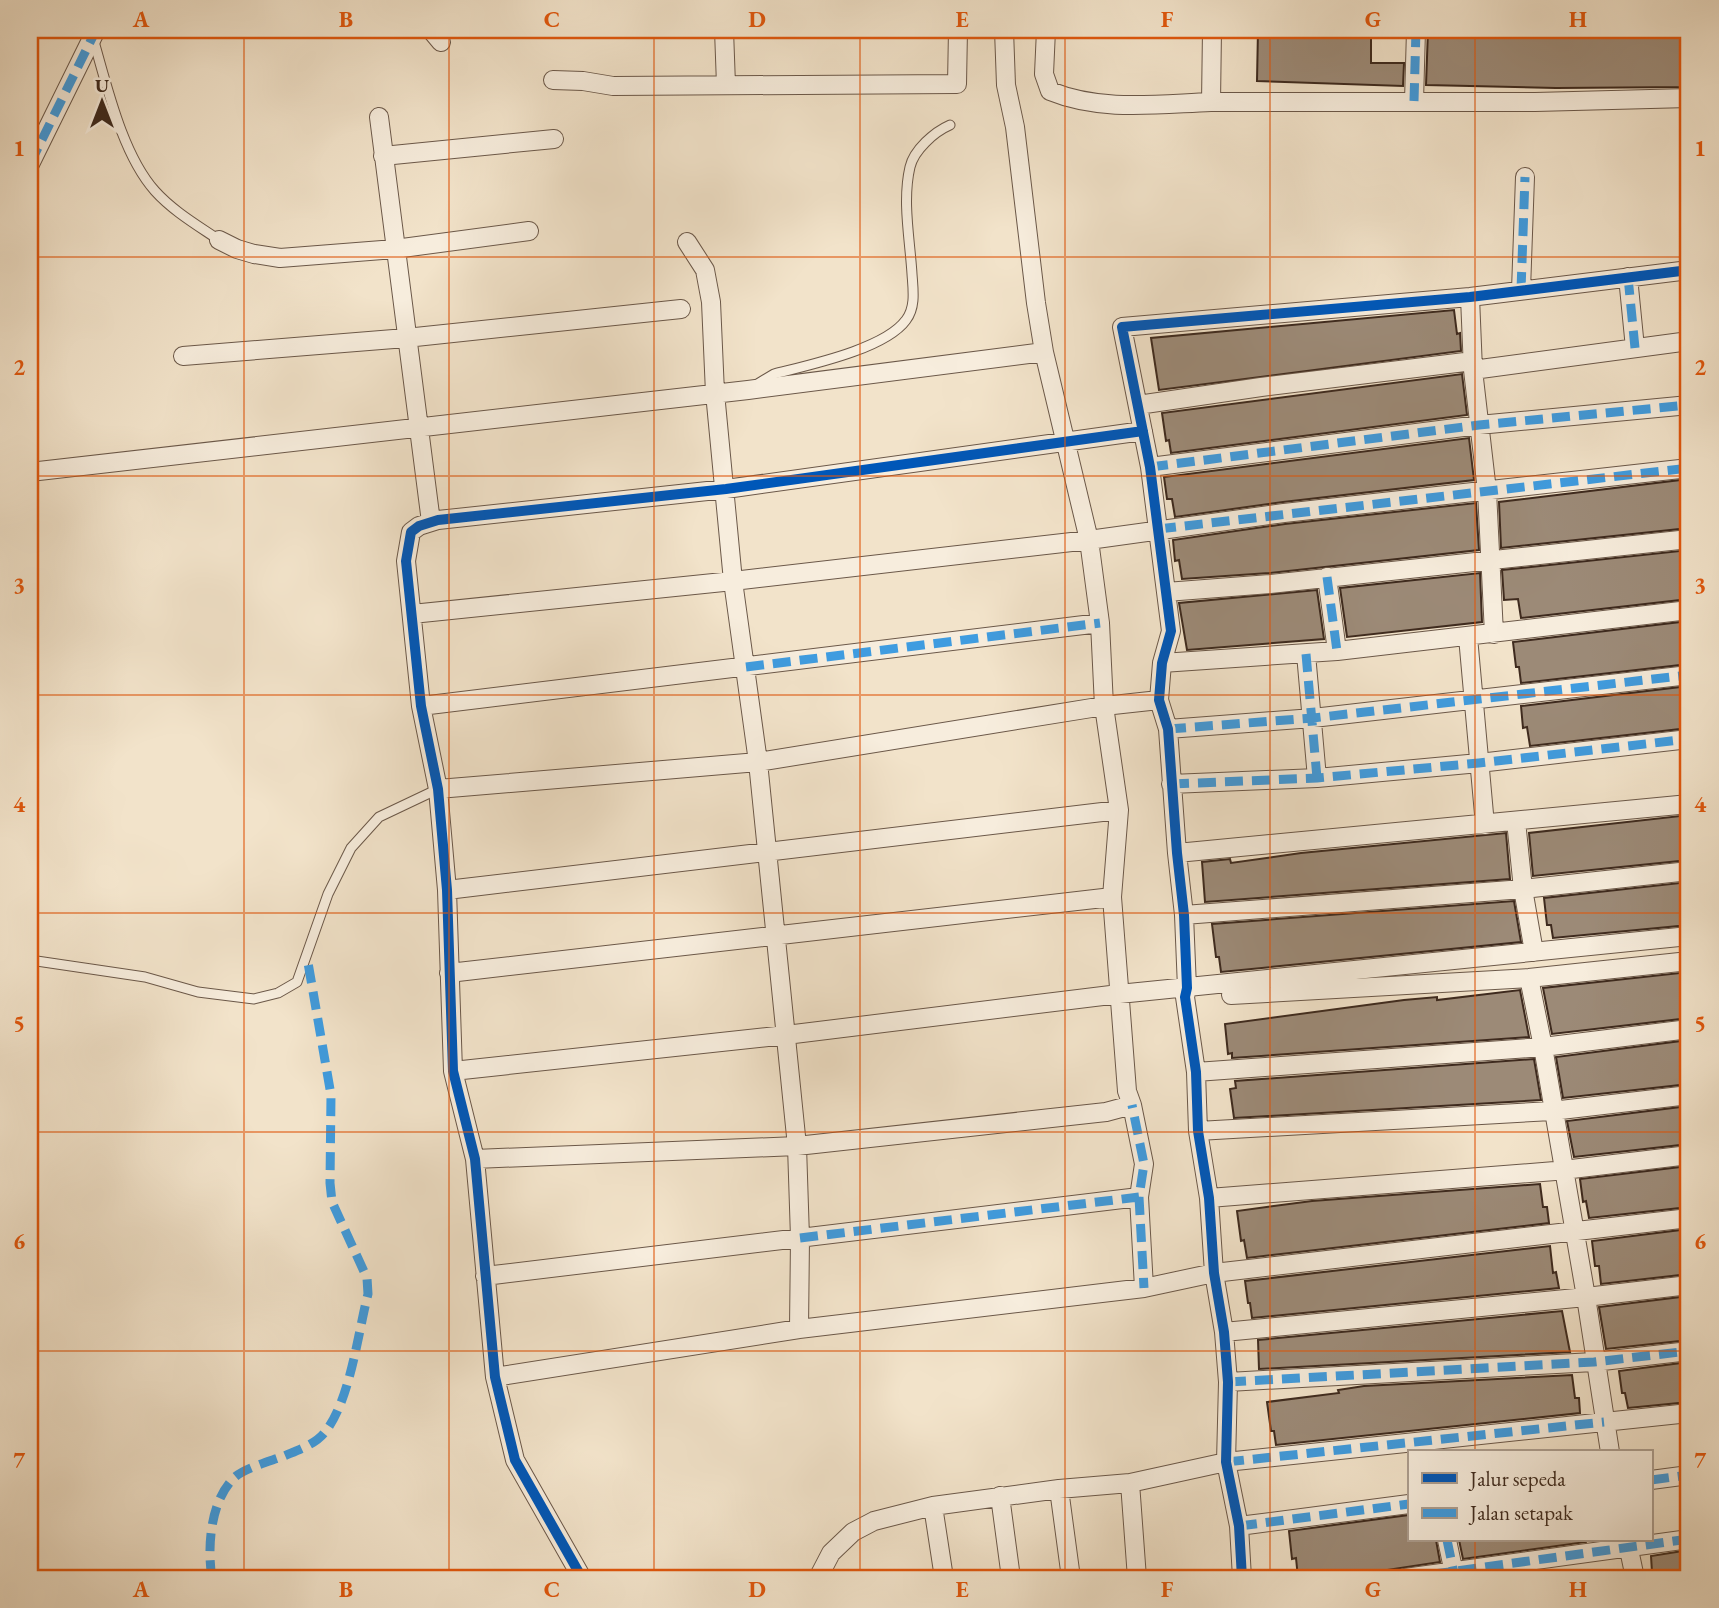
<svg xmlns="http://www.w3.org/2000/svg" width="1719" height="1608" viewBox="0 0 1719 1608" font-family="'EB Garamond',serif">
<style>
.building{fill:#9c8a77;stroke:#3e2a1e;stroke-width:2}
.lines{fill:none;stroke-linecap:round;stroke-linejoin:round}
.service-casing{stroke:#6b5849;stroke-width:11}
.minor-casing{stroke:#6b5849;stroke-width:20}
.service{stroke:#f7eddd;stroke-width:9}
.minor{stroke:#f7eddd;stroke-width:18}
.quiet{stroke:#3f9ce0;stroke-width:9;stroke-dasharray:18 9;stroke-linecap:butt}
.cycleway-casing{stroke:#f7eddd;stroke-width:15}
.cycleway{stroke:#0057b8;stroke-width:10}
.grid{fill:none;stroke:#e0570d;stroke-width:2;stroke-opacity:0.55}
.neatline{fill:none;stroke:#e0570d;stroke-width:2.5}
.grid-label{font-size:23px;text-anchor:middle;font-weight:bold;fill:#e0570d}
</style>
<rect width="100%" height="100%" fill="#f2e3ca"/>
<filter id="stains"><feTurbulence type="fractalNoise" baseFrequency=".00286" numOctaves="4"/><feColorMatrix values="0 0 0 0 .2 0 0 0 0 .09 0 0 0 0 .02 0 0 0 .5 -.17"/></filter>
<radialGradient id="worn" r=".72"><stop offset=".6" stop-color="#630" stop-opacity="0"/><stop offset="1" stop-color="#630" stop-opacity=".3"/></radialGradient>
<path class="building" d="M1258 30H1371V63H1404L1403 86 1257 81Z
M1428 30 1689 34V87L1556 88 1426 85Z
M1454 310 1457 334 1460 333 1461 351 1159 390 1151 338Z
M1462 374 1467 415 1171 453 1169 440 1166 441 1162 413Z
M1469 438 1474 480 1283 502 1175 517 1172 499H1167L1164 477Z
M1689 479V528L1501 548 1499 502Z
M1476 503 1479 550 1269 573 1182 579 1179 560 1175 561 1173 540 1285 524Z
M1689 550V599L1521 618 1518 599 1504 600 1502 570Z
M1480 573 1482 622 1347 637 1340 588Z
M1317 590 1324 639 1187 650 1179 603Z
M1689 621V664L1521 683 1519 667H1516L1513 642Z
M1689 686V728L1530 746 1527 727 1523 728 1521 706Z
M1689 815V860L1533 876 1529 833Z
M1506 833 1510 879 1205 902 1202 862 1230 859 1231 863 1301 853Z
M1689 882V925L1553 938 1551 925H1547L1544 898Z
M1514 901 1521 942 1221 972 1219 957H1216L1212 924Z
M1689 972V1018L1552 1034 1543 988Z
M1520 990 1529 1037 1232 1058V1053L1228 1054 1225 1024 1404 1000 1437 997V1000Z
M1689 1040V1084L1563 1098 1556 1057Z
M1534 1059 1541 1100 1234 1118 1230 1089 1236 1088 1235 1081Z
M1689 1106V1144L1574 1157 1567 1121Z
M1689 1166V1207L1589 1218 1586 1201 1583 1202 1580 1179Z
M1540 1184 1543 1207H1547L1549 1223 1247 1258 1244 1240 1241 1241 1237 1211 1312 1201Z
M1689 1229V1274L1601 1284 1599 1266H1595L1592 1241Z
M1550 1246 1553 1273 1556 1272 1559 1288 1252 1318 1250 1303H1248L1245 1281Z
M1689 1296V1340L1606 1349 1599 1307Z
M1562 1311 1570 1352 1259 1369 1258 1340Z
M1689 1362V1402L1628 1408 1625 1393H1622L1619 1371Z
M1572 1375 1575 1398H1579L1580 1413 1276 1445 1274 1431H1271L1267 1402 1339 1393 1338 1390 1364 1386Z
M1409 1515V1540H1436L1440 1562 1361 1574 1327 1578H1298L1296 1558 1292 1559 1289 1531Z
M1459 1540H1586V1542L1463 1559Z
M1689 1550V1578H1656L1655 1572H1652L1651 1556Z"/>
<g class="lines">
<defs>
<path id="service" d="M93 38C107 86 122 154 155 191 173 211 197 225 219 240
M759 383 774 374C809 365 885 349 906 320 916 307 913 289 912 274 910 240 902 201 910 167 914 150 934 132 950 125
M30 960 145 977 198 992 254 999 278 993 297 982 328 894 351 848 379 817 438 789"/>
<path id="minor" d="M431 30 441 42
M724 30 726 85
M1046 30 1044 74 1050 91C1101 112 1157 104 1211 102
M1212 30 1211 102H1535L1689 98
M553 80 583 81 613 86 957 84 958 30
M1414 101 1416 30
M379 117 431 522
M383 156 554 139
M30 164 96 30
M219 240 237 249 254 254 280 258 395 249 529 231
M687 242 705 270 711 302 715 393 733 581 758 762 797 1146 800 1238 799 1329
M1628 277 1635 348
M1521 290 1525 177
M1470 297 1473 370 1487 491 1494 634
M183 356 406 338 681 309
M1473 370 1689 341
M1138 405 1261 387 1473 361
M1150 467 1479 425 1689 405
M30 472 748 390 1044 352 1036 303 1015 127 1006 85 1004 30
M1327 577 1337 651
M1166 592 1270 584 1689 539
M412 614 733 581 1089 540 1284 513 1689 468
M1468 637 1485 825
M1306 654 1317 778
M1162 663 1337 651 1689 610
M421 706 1100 623
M1168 729 1313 718 1689 675
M1171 784 1317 778 1479 763 1689 739
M438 789 758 762 1104 706 1159 700
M1516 821 1523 889 1534 952
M1177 853 1689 804
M447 890 1119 810
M1184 915 1523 889 1689 871
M449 973 1112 897
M1529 978 1543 1047 1586 1297 1610 1452
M1231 995 1529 978 1689 961
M453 1071 786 1035 1119 994 1689 936
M1196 1072 1543 1047 1689 1029
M1198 1131 1552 1111 1689 1095
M475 1159 797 1146 1106 1112 1132 1105 1127 1091 1112 897 1119 810 1104 706 1100 623 1089 540 1044 352
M1139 1197 1144 1288
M1209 1198 1555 1171 1689 1155
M485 1276 1139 1197 1144 1164 1132 1105
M1224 1332 1586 1297 1689 1285
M495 1377 799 1329 1144 1288 1214 1273 1689 1218
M1228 1382 1594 1362 1689 1351
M1651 1480 1689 1475
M1130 1483 1137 1578
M1059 1489 1071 1578
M1000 1496 1011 1578
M933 1506 944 1578
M1239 1526 1409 1504
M1447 1540 1455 1578
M1627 1540 1635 1578
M582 1578 515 1460 495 1377 475 1159 453 1071 447 890 438 789 421 706 406 561 411 532 419 526 438 520 726 489 1143 431
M818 1578 831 1553 853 1532 874 1521 933 1506 1059 1489 1130 1483 1226 1462 1689 1413
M1242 1578 1239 1526 1226 1462 1228 1382 1224 1332 1214 1273 1209 1198 1198 1131 1196 1072 1185 997 1187 988 1184 915 1177 853 1168 729 1159 700 1162 663 1171 631 1150 467 1122 327 1470 297 1689 270
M1405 1578 1689 1539"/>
</defs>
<use href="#service" class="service-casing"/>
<use href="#minor" class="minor-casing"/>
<use href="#service" class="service"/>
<use href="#minor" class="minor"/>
<path class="quiet" d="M1414 101 1416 30
M30 164 96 30
M1628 277 1635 348
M1521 290 1525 177
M1150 467 1479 425 1689 405
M1158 529 1689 468
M1327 577 1337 651
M1306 654 1317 778
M746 667 1100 623
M1168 729 1313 718 1689 675
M1171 784 1317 778 1479 763 1689 739
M1139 1197 1144 1288
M800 1238 1139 1197 1144 1164 1132 1105
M1228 1382 1594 1362 1689 1351
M1226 1462 1604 1422
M1651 1480 1689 1475
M1239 1526 1409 1504
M1447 1540 1455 1578
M212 1578C207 1548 210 1500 235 1477 245 1468 271 1461 284 1456 298 1450 316 1444 325 1432 350 1401 358 1333 368 1294L367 1278 332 1202 330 1183 331 1095 307 957
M1405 1578 1689 1539"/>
<defs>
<path id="cycleway" d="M582 1578 515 1460 495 1377 475 1159 453 1071 447 890 438 789 421 706 406 561 411 532 419 526 438 520 726 489 1143 431
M1242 1578 1239 1526 1226 1462 1228 1382 1224 1332 1214 1273 1209 1198 1198 1131 1196 1072 1185 997 1187 988 1184 915 1177 853 1168 729 1159 700 1162 663 1171 631 1150 467 1122 327 1470 297 1689 270"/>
</defs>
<use href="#cycleway" class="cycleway-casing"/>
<use href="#cycleway" class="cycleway"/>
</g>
<path class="grid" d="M244 30V1578M449 30V1578M654 30V1578M860 30V1578M1065 30V1578M1270 30V1578M1475 30V1452M30 257H1689M30 476H1689M30 695H1689M30 913H1689M30 1132H1689M30 1351H1689M1475 1540V1578"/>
<rect width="1719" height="1608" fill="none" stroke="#f2e3ca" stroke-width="77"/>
<rect x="1408" y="1450" width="245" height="91" fill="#f7eddd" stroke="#ad9f91" stroke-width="2"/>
<rect x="1422" y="1473" width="35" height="10" fill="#0057b8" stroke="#ad9f91" stroke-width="2"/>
<text x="1470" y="1486" font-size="21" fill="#3e2a1e">Jalur sepeda</text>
<rect x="1422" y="1508" width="35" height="10" fill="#3f9ce0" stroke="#ad9f91" stroke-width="2"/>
<text x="1470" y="1520" font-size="21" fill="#3e2a1e">Jalan setapak</text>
<g transform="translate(102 102)" stroke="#f7eddd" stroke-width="5" paint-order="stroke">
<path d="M0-5L12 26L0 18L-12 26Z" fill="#3e2a1e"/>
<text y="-10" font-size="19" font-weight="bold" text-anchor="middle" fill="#3e2a1e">U</text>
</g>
<rect x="38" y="38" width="1642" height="1532" class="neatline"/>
<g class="grid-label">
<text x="141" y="27">A</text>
<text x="346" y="27">B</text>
<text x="552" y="27">C</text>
<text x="757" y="27">D</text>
<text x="962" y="27">E</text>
<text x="1167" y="27">F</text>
<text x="1373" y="27">G</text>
<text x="1578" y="27">H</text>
<text x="19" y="156">1</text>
<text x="1700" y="156">1</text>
<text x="19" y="375">2</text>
<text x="1700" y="375">2</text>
<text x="19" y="593">3</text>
<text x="1700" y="593">3</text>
<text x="19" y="812">4</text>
<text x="1700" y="812">4</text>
<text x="19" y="1031">5</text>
<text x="1700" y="1031">5</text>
<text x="19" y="1249">6</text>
<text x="1700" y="1249">6</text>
<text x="19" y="1468">7</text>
<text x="1700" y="1468">7</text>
<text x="141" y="1597">A</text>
<text x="346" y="1597">B</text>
<text x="552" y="1597">C</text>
<text x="757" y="1597">D</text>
<text x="962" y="1597">E</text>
<text x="1167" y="1597">F</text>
<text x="1373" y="1597">G</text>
<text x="1578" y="1597">H</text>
</g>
<rect width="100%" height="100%" filter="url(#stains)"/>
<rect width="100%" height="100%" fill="url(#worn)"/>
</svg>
